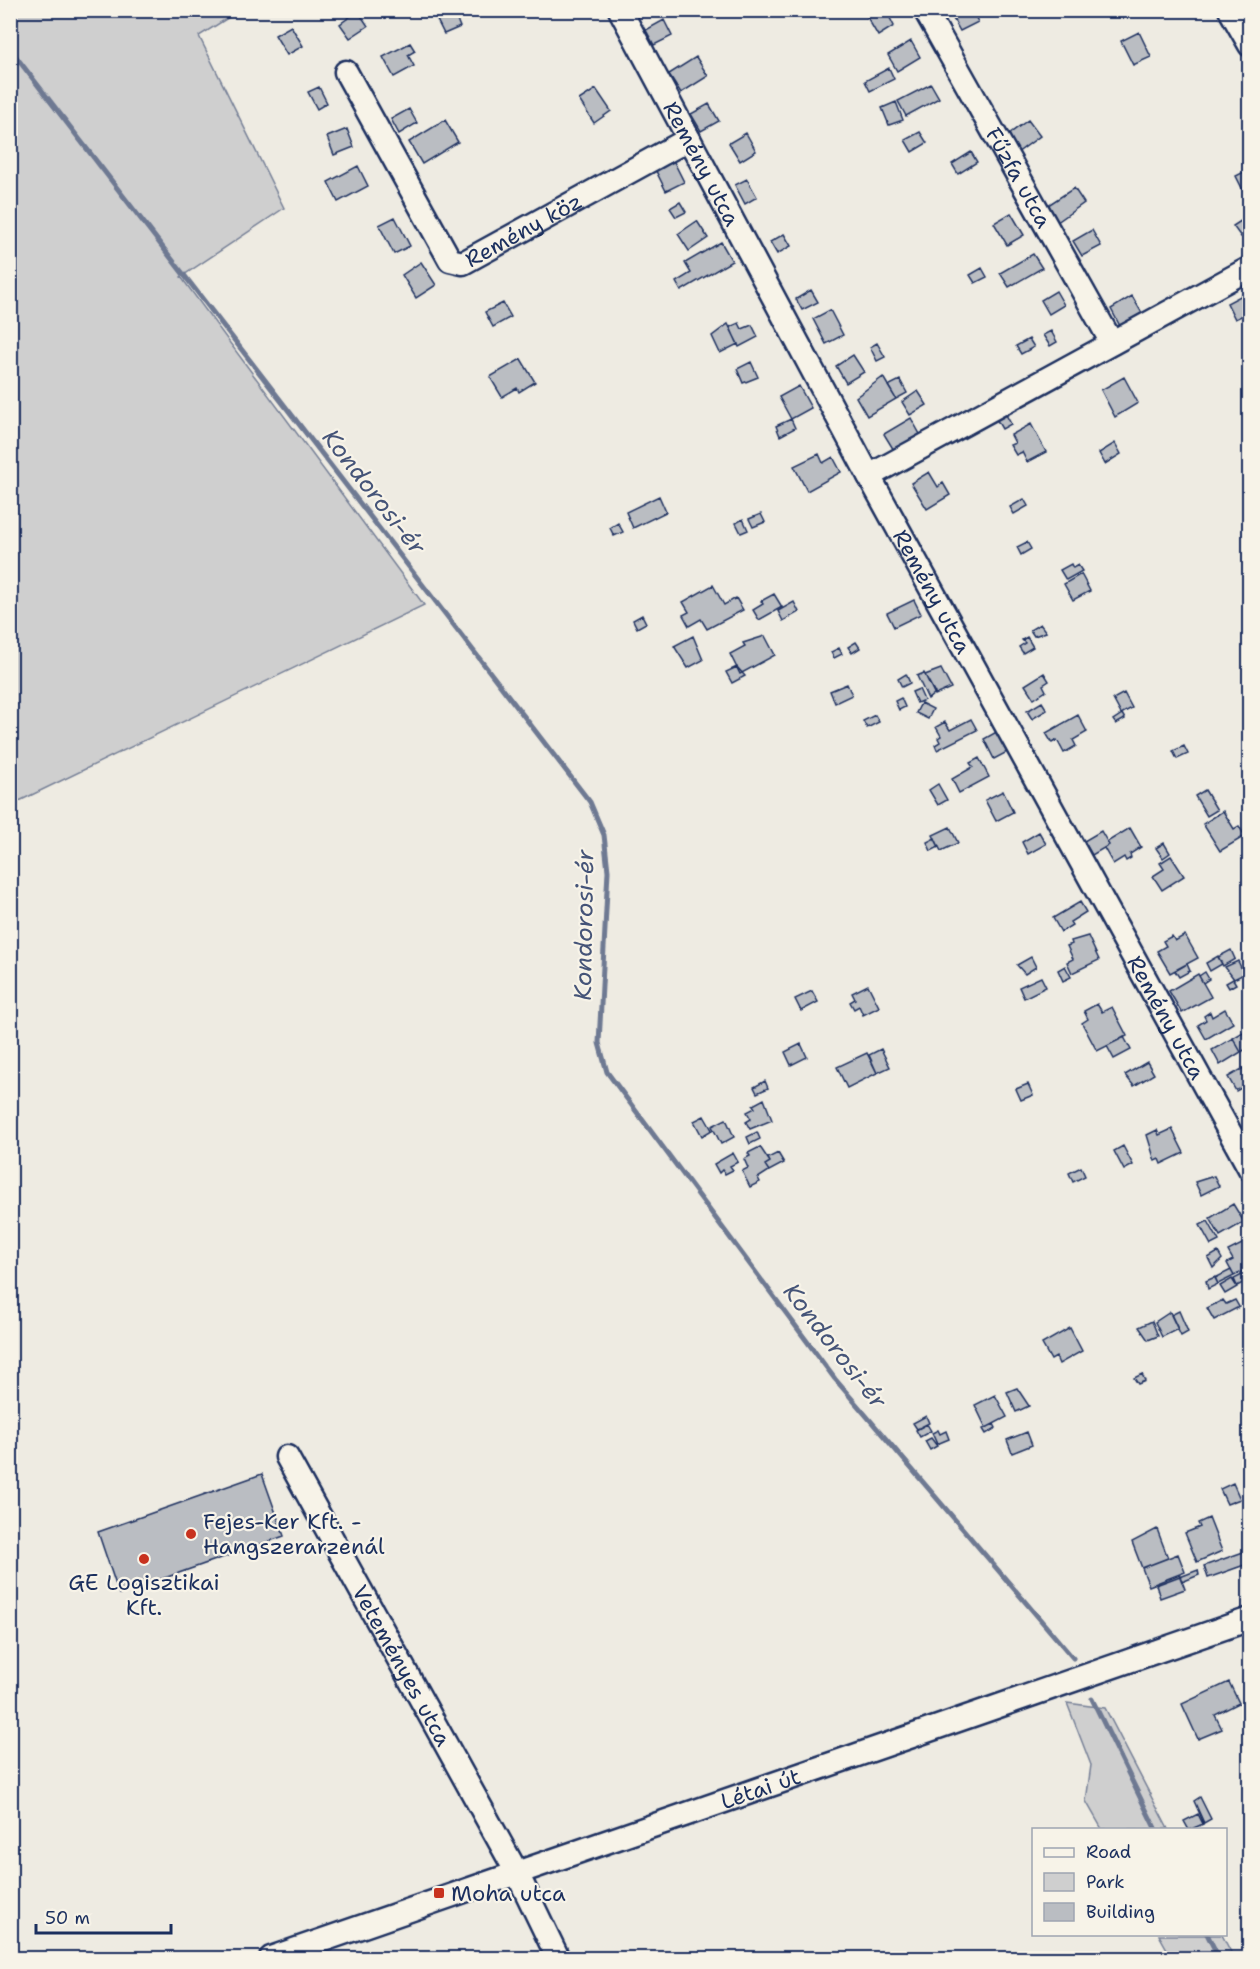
<svg xmlns="http://www.w3.org/2000/svg" width="1260" height="1969" viewBox="0 0 1260 1969" font-family="'Shantell Sans',sans-serif">
<style>
.green{fill:#cfcfcf;stroke:#757f96;stroke-width:1.5}
.lines{fill:none;stroke-linecap:round;stroke-linejoin:round}
.stream{stroke:#6e7992;stroke-width:5}
.building{fill:#babdc2;stroke:#1b2f5e;stroke-width:1.5}
.minor-casing{stroke:#1b2f5e;stroke-width:27}
.minor{stroke:#f7f3e8;stroke-width:22}
.poi-dot{fill:#c8321e;stroke:#f7f3e8;stroke-width:2}
.labels{text-anchor:middle;stroke-width:4.5;stroke-linejoin:round;paint-order:stroke}
.street-label{font-size:22px;fill:#1b2f5e;stroke:#f7f3e8}
.poi-label{font-size:22px;fill:#1b2f5e;stroke:#f7f3e8;text-anchor:start}
.water-label{font-size:24px;font-style:italic;fill:#455478;stroke:#f7f3e8}
</style>
<rect width="100%" height="100%" fill="#eeebe2"/>
<filter id="ink" filterUnits="userSpaceOnUse"><feTurbulence type="fractalNoise" baseFrequency=".0167" numOctaves="2"/><feDisplacementMap in="SourceGraphic" scale="12" xChannelSelector="R" yChannelSelector="G"/><feConvolveMatrix kernelMatrix="1 2 1 2 8 2 1 2 1" color-interpolation-filters="sRGB"/></filter>
<g filter="url(#ink)">
<path class="green" d="M11 10 239 11 199 36 284 208 181 277 424 605 11 805Z
M1067 1703 1105 1708 1168 1829H1102L1086 1801 1091 1765Z
M1159 1935H1222L1234 1958H1172Z"/>
<g class="lines">
<path class="stream" d="M10 49 590 802 604 835 608 871 599 1043 607 1072 835 1379 1073 1658
M1092 1699 1156 1830
M1207 1934 1219 1958"/>
</g>
<path class="building" d="M442 10H453L460 27 444 34 434 14Z
M879 10H886L894 26 878 36 867 17Z
M959 10H972L978 22 960 31 951 15Z
M358 11 368 26 350 38 340 24Z
M664 20 672 36 654 45 646 30Z
M291 26 303 46 287 55 275 35Z
M1139 32 1151 57 1133 65 1121 41Z
M911 41 920 57 897 71 888 55Z
M410 43 415 51 408 55 414 66 394 77 383 57Z
M696 57 708 76 681 93 669 74Z
M889 68 894 79 870 91 865 81Z
M931 84 939 98 906 116 898 101Z
M319 87 327 103 317 109 308 92Z
M596 89 611 111 594 123 579 100Z
M896 102 903 120 889 125 882 108Z
M709 104 719 121 701 131 691 114Z
M409 109 417 123 399 134 391 119Z
M445 120 458 142 422 164 409 142Z
M1028 120 1040 136 1017 153 1005 137Z
M347 129 354 147 334 155 327 137Z
M920 132 927 143 912 152 905 140Z
M746 133 756 151 740 161 729 143Z
M971 152 977 162 958 174 952 164Z
M673 160 684 182 666 191 655 169Z
M358 166 368 186 338 202 328 182Z
M1250 169V192L1245 194 1236 176Z
M747 179 757 197 745 204 735 185Z
M1074 188 1084 203 1053 225 1042 209Z
M680 202 686 212 676 217 670 208Z
M1011 213 1024 235 1007 245 994 223Z
M1250 215V232L1241 237 1233 226Z
M395 217 410 246 394 254 379 225Z
M697 221 708 238 689 251 678 234Z
M1092 230 1101 246 1082 256 1073 241Z
M784 234 791 246 777 254 770 242Z
M721 242 732 261 681 291 676 282 691 273 685 263Z
M1033 254 1042 268 1009 287 1000 273Z
M421 262 436 285 416 298 402 275Z
M982 268 987 277 975 283 970 275Z
M811 290 818 302 802 310 796 299Z
M1056 291 1064 305 1049 314 1041 300Z
M1246 293 1250 300V312L1235 319 1227 303Z
M1132 296 1142 313 1120 326 1111 309Z
M503 303 511 317 493 327 485 312Z
M830 310 843 335 826 344 813 319Z
M739 323 742 329 752 325 758 337 739 347 730 327Z
M728 324 738 344 720 353 712 336Z
M1051 331 1057 342 1050 346 1043 335Z
M1029 339 1034 347 1021 354 1016 346Z
M877 343 885 357 877 361 870 347Z
M853 355 864 372 846 383 836 366Z
M521 359 535 382 519 392 517 388 502 397 490 377Z
M751 362 758 377 743 383 737 369Z
M883 377 896 399 867 416 856 397Z
M1124 377 1138 403 1115 417 1101 390Z
M900 380 907 393 896 399 888 386Z
M799 386 811 408 791 419 779 397Z
M918 391 927 405 910 415 902 402Z
M1004 411 1011 424 1002 429 995 417Z
M911 418 921 436 895 452 884 434Z
M791 419 795 428 780 436 776 426Z
M1031 424 1046 452 1027 462 1022 452 1016 455 1010 445 1015 443 1011 435Z
M1115 443 1121 454 1105 464 1099 453Z
M819 454 823 463 833 457 841 472 807 491 794 466Z
M929 472 938 487 943 483 950 495 927 509 911 483Z
M659 496 666 512 633 528 626 512Z
M1024 499 1028 506 1014 514 1010 507Z
M761 514 765 522 753 527 749 519Z
M743 519 748 530 741 533 736 523Z
M618 523 623 532 614 536 610 528Z
M1027 542 1031 549 1021 555 1017 547Z
M1071 564 1073 568 1078 565 1082 571 1066 580 1060 570Z
M1081 574 1090 591 1073 600 1064 584Z
M713 585 724 605 736 598 743 610 707 629 701 619 689 626 683 615 689 612 683 602Z
M774 594 782 607 759 620 753 610 763 604 761 601Z
M914 600 921 614 894 627 887 613Z
M794 602 799 612 783 621 778 611Z
M642 615 646 623 637 628 633 620Z
M1040 624 1046 632 1034 636 1030 630Z
M693 636 703 660 688 668 674 646Z
M765 636 775 655 740 674 730 654 745 646 743 643Z
M1027 637 1033 647 1023 653 1019 647 1025 643 1022 640Z
M856 642 860 648 852 653 848 647Z
M839 648 842 654 834 658 831 652Z
M737 667 745 676 732 683 726 672Z
M941 669 951 688 935 695 925 675Z
M924 673 935 693 928 699 917 676Z
M1044 673 1049 681 1043 685 1046 691 1034 699 1025 685Z
M906 674 910 683 902 687 898 679Z
M847 684 852 695 835 703 830 691Z
M919 689 924 700 917 703 912 692Z
M1124 693 1132 708 1121 714 1113 699Z
M901 698 905 707 899 710 895 701Z
M1042 702 1047 710 1032 719 1027 711Z
M921 703 933 709 928 719 916 713Z
M1122 714 1125 719 1116 724 1113 720Z
M875 715 879 722 867 728 863 721Z
M1078 715 1087 732 1073 740 1076 746 1064 753 1057 740 1052 743 1046 733Z
M971 719 977 730 937 750 935 745 940 742 938 738 941 736 936 727 945 722 950 730Z
M1000 730 1011 750 994 759 984 739Z
M1184 746 1188 754 1177 759 1173 751Z
M979 758 989 777 959 793 952 779 973 767 970 763Z
M938 784 947 800 938 805 929 790Z
M1205 790 1217 810 1207 816 1195 796Z
M1003 791 1013 812 996 821 985 800Z
M1223 811 1234 829 1239 826 1245 836 1220 851 1203 824Z
M950 827 958 843 941 851 933 835Z
M1130 828 1141 847 1130 854 1131 858 1126 861 1124 857 1113 864 1104 848 1109 845 1107 842Z
M1101 831 1109 845 1092 855 1084 841Z
M1039 832 1046 844 1028 854 1022 842Z
M935 838 939 847 931 851 927 842Z
M1164 843 1170 853 1163 858 1156 848Z
M1171 856 1184 876 1162 890 1153 876 1164 869 1160 863Z
M1080 902 1086 912 1070 922 1072 925 1061 932 1053 918Z
M1185 935 1198 958 1170 973 1157 951 1166 946 1163 941 1172 936 1175 941Z
M1088 936 1099 960 1072 973 1067 962 1073 959 1067 946 1072 944 1071 941Z
M1231 950 1235 959 1223 966 1218 957Z
M1218 956 1222 964 1210 971 1206 963Z
M1031 957 1036 967 1025 974 1017 965Z
M1238 961 1244 974 1234 979 1225 967Z
M1187 964 1190 971 1179 977 1175 971Z
M1065 966 1071 977 1063 981 1058 970Z
M1205 972 1209 979 1203 983 1199 976Z
M1198 974 1211 997 1182 1013 1169 991Z
M1041 977 1046 987 1024 998 1019 987Z
M1233 979 1236 984 1229 988 1226 983Z
M868 985 879 1007 863 1015 859 1006 854 1009 850 1002 855 999 852 993Z
M812 991 818 1002 801 1011 795 999Z
M1097 1004 1102 1012 1112 1007 1127 1036 1097 1051 1082 1023 1088 1019 1084 1011Z
M1225 1009 1233 1023 1206 1039 1198 1025 1206 1020 1204 1016 1210 1012 1212 1017Z
M1243 1032 1250 1047 1241 1052 1233 1038Z
M1124 1037 1131 1050 1114 1059 1107 1046Z
M1233 1038 1241 1052 1220 1065 1212 1050Z
M801 1044 807 1057 791 1065 785 1052Z
M881 1049 890 1067 877 1073 869 1055Z
M867 1053 877 1073 847 1088 837 1067Z
M1147 1062 1154 1074 1134 1086 1125 1075Z
M1249 1065 1250 1083 1236 1091 1228 1077Z
M765 1081 768 1088 757 1093 754 1087Z
M1028 1084 1033 1095 1021 1100 1016 1089Z
M764 1099 772 1120 750 1129 746 1122 751 1119 747 1112 755 1108 753 1105Z
M704 1116 712 1130 702 1136 694 1121Z
M726 1119 734 1137 721 1144 712 1126Z
M1172 1129 1184 1153 1161 1164 1159 1159 1155 1161 1147 1135 1157 1130 1159 1135Z
M757 1132 760 1139 750 1144 747 1137Z
M1123 1146 1133 1165 1124 1170 1114 1151Z
M760 1147 770 1162 765 1165 769 1171 758 1178 760 1182 750 1187 742 1171 748 1168 744 1159 750 1156 748 1153Z
M733 1153 738 1162 730 1166 733 1170 725 1174 722 1170 719 1173 714 1164Z
M778 1153 784 1163 769 1171 765 1165 770 1162 768 1158Z
M1081 1167 1085 1176 1073 1182 1069 1173Z
M1214 1176 1219 1186 1201 1195 1195 1182Z
M1233 1204 1244 1222 1220 1236 1210 1218Z
M1208 1221 1219 1241 1211 1245 1200 1225Z
M1244 1243 1248 1252 1250 1268 1234 1276 1227 1263 1233 1260 1228 1251Z
M1218 1252 1222 1259 1213 1268 1208 1258Z
M1231 1270 1234 1276 1218 1284 1215 1278Z
M1246 1273 1247 1281 1237 1286 1234 1279Z
M1215 1277 1218 1284 1208 1289 1206 1281Z
M1232 1279 1237 1287 1225 1294 1220 1286Z
M1223 1300 1226 1304 1235 1300 1239 1307 1214 1320 1207 1308Z
M1179 1311 1188 1332 1181 1336 1171 1315Z
M1170 1312 1178 1329 1162 1337 1155 1322Z
M1152 1321 1158 1336 1148 1340 1139 1327Z
M1070 1328 1082 1351 1059 1364 1056 1357 1051 1360 1042 1344Z
M1142 1374 1145 1381 1138 1384 1134 1378Z
M1017 1388 1029 1406 1016 1412 1007 1392Z
M995 1395 1007 1417 986 1428 975 1405Z
M926 1416 929 1423 917 1429 913 1423Z
M927 1424 931 1431 920 1437 916 1430Z
M994 1424 996 1428 986 1434 983 1429Z
M938 1430 940 1434 946 1431 949 1439 937 1444 932 1433Z
M1027 1432 1032 1445 1012 1453 1007 1440Z
M931 1438 937 1446 930 1450 925 1441Z
M262 1474 284 1536 119 1594 98 1532Z
M1233 1483 1240 1499 1227 1504 1220 1489Z
M1209 1518 1222 1551 1197 1562 1185 1533 1200 1527 1198 1523Z
M1157 1529 1168 1558 1142 1568 1132 1542Z
M1246 1551 1250 1563 1208 1578 1204 1566Z
M1178 1554 1185 1572 1149 1586 1142 1568Z
M1198 1570 1199 1575 1182 1582 1180 1577Z
M1180 1576 1185 1589 1160 1598 1156 1585Z
M1229 1682 1239 1703 1215 1715 1222 1729 1198 1739 1182 1704Z
M1200 1797 1211 1819 1204 1823 1194 1801Z
M1198 1814 1203 1824 1189 1830 1184 1821Z"/>
<g class="lines">
<defs>
<g id="minor">
<path id="s1" d="M620 10 869 476 1250 1169"/>
<path id="s2" d="M925 10 1112 343"/>
<path d="M1230 10 1250 45"/>
<path id="s3" d="M346 72 450 260 463 263 689 139"/>
<path d="M869 476 1250 268"/>
<path id="s4" d="M287 1457 517 1873 558 1958"/>
<path id="s5" d="M271 1958 1250 1619"/>
</g>
</defs>
<use href="#minor" class="minor-casing"/>
<use href="#minor" class="minor"/>
</g>
</g>
<g class="poi-dot">
<circle cx="191" cy="1534" r="6"/>
<circle cx="144" cy="1559" r="6"/>
<rect x="433" y="1887" width="12" height="12" rx="3"/>
</g>
<g class="labels">
<g class="street-label">
<text dy="8" stroke="none"><textPath href="#s1" startOffset="174">Remény utca</textPath></text>
<text dy="8" stroke="none"><textPath href="#s2" startOffset="192">Fűzfa utca</textPath></text>
<text dy="8" stroke="none"><textPath href="#s3" startOffset="297">Remény köz</textPath></text>
<text dy="8" stroke="none"><textPath href="#s1" startOffset="660">Remény utca</textPath></text>
<text dy="8" stroke="none"><textPath href="#s1" startOffset="1146">Remény utca</textPath></text>
<text dy="8" stroke="none"><textPath href="#s4" startOffset="238">Veteményes utca</textPath></text>
<text dy="8" stroke="none"><textPath href="#s5" startOffset="518">Létai út</textPath></text>
</g>
<g class="poi-label">
<text x="203" y="1529">Fejes-Ker Kft. -<tspan x="203" dy="25">Hangszerarzenál</tspan></text>
<text x="144" y="1590" text-anchor="middle">GE Logisztikai<tspan x="144" dy="25">Kft.</tspan></text>
<text x="451" y="1901">Moha utca</text>
</g>
<g class="water-label">
<text transform="translate(374 492) rotate(52)" y="8">Kondorosi-ér</text>
<text transform="translate(584 925) rotate(-89)" y="8">Kondorosi-ér</text>
<text transform="translate(835 1346) rotate(52)" y="8">Kondorosi-ér</text>
</g>
</g>
<rect width="1260" height="1969" fill="none" stroke="#f7f3e8" stroke-width="36"/>
<rect x="18" y="18" width="1224" height="1933" fill="none" stroke="#1b2f5e" stroke-width="2" filter="url(#ink)"/>
<rect x="1032" y="1828" width="195" height="108" fill="#f7f3e8" stroke="#9fa5b1" stroke-width="1.5"/>
<rect x="1044" y="1848" width="30" height="9" fill="#f7f3e8" stroke="#9fa5b1" stroke-width="1.5"/>
<text x="1086" y="1858" font-size="18" fill="#1b2f5e">Road</text>
<rect x="1044" y="1873" width="30" height="18" fill="#cfcfcf" stroke="#9fa5b1" stroke-width="1.5"/>
<text x="1086" y="1888" font-size="18" fill="#1b2f5e">Park</text>
<rect x="1044" y="1903" width="30" height="18" fill="#babdc2" stroke="#9fa5b1" stroke-width="1.5"/>
<text x="1086" y="1918" font-size="18" fill="#1b2f5e">Building</text>
<path d="M36 1924v9h135v-9" fill="none" stroke="#1b2f5e" stroke-width="3"/>
<text x="45" y="1924" font-size="18" fill="#1b2f5e" stroke="#f7f3e8" stroke-width="4.5" paint-order="stroke">50 m</text>
</svg>
